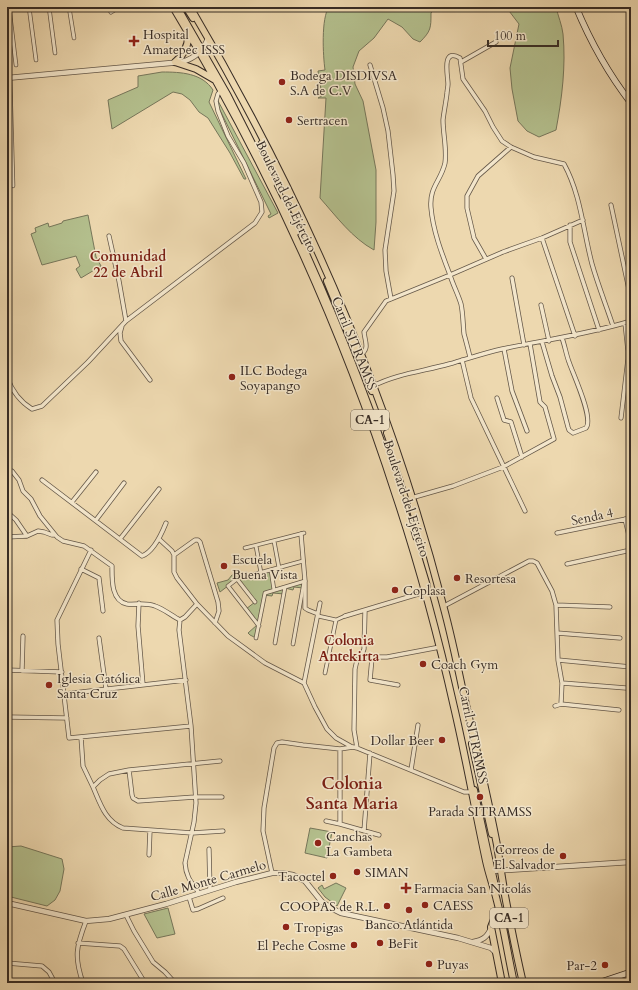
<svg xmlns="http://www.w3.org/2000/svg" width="638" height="990" viewBox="0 0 638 990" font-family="Cardo,serif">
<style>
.green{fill:#b4c08e;stroke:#76765a}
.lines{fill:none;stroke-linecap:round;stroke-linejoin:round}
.pedestrian-casing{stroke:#645748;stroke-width:4.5}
.minor-casing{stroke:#645748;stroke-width:5}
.tertiary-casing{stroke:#645748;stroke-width:6}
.secondary-casing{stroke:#372c25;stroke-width:7}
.primary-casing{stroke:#372c25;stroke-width:8}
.trunk-casing{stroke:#372c25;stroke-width:8}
.pedestrian{stroke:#f3e6cb;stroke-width:3}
.minor{stroke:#f3e6cb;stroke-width:3.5}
.tertiary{stroke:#f3e6cb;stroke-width:4.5}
.secondary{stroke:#f3e6cb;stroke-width:5.5}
.primary{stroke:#edd8af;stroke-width:6}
.trunk{stroke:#edd8af;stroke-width:6}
.poi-dot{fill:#8f2418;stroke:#f3e6cb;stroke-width:1.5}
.labels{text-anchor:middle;stroke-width:3;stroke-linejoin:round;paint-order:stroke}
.shield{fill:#f3e6cb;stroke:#6f6457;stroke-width:1}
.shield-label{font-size:12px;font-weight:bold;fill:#372c25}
.poi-label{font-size:13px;fill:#372c25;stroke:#f3e6cb;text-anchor:start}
.street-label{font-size:13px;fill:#372c25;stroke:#f3e6cb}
.neighbourhood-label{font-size:14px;font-weight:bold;fill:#7a1f14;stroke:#f3e6cb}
.district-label{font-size:17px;font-weight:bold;fill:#7a1f14;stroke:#f3e6cb}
</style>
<rect width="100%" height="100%" fill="#edd8af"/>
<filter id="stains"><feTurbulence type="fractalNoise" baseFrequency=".005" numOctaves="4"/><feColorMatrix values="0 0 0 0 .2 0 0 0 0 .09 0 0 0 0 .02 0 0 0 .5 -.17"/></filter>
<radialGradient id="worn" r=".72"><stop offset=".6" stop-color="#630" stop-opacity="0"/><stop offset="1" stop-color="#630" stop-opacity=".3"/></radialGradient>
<path class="green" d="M329 7H436L431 13C431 28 431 31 420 42L413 39 402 27 388 19 374 38 359 51 353 67 355 84 363 101 376 170V222L374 250C352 238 336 216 320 198L326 98H318L322 96 318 71 325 70C323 56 321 18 329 7Z
M506 7H556C558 16 562 25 563 34 566 66 562 98 556 130L539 137 527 131 518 121 512 89 510 68 519 24Z
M162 72C181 72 202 73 213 90L209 102 246 179H244L230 153 208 118 199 112 190 100 182 94 173 92 112 129 108 100 138 87V76Z
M217 99 278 213 269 218 268 216 271 214 217 104Z
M88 215 96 257 101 266 81 278 76 269 80 266 76 256 42 265 31 234 36 232 35 228 48 223 49 227 62 223 63 221Z
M271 570 274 590 304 582 303 588 294 587 293 590 285 588 284 594 273 593 272 596 264 595 256 638 250 635 248 633 257 625 246 609 255 602 237 579 220 592 217 583 228 580 232 575 247 572 248 576Z
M310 828 332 832 327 858 305 853Z
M21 846 62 859 64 869 60 891 55 900 47 906 7 896V847Z
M336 883 346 888 337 906 325 897 318 888 322 885 324 889Z
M168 908 175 934 157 938 144 914Z"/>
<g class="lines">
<defs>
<path id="pedestrian" d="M9 7 16 65
M29 7 36 60
M49 7 55 53
M69 7 74 38
M10 78 13 186
M274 541 279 568
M256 546 261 573
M245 548 304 533
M271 570 274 590
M248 576 303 561
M255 602 237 579 228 586 259 626
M318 616 336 620 345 616
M256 638 265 593 305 581
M275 643 285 587
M293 644 304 582
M325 673 336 620"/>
<path id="minor" d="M111 12 119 7
M461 62 496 42
M370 65 383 108 388 131 393 175 394 191 385 250 386 271 391 299
M611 205 631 299
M570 225V242L599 330
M109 236 119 281 126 321
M542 238 575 336
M486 259 474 238 467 208V196L478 176 511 147
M512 278 524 345
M541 305 549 341
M122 326 120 333 121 341 150 380
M542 342 552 376 560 397 568 427 569 430 573 433 586 428C594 418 573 374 569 362 566 354 565 346 562 338
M504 349 512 391 527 431
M360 355C370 349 365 342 364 332L386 301 391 299 450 275 503 252 542 238 583 220
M470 357C468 349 466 341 464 334 463 324 463 313 461 304 458 294 453 285 450 275 442 254 433 231 431 208 429 187 441 181 445 163 447 149 443 134 443 120 444 111 446 102 447 93 447 91 448 87 448 84 448 76 441 47 460 58L463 79 485 111 493 127 502 141 511 147 534 157 564 164C581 195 583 230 592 264 598 285 606 305 613 326
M462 360 471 398 525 511
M7 377C12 391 19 401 32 409L42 406 88 362 126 321 255 223 262 212 261 202 244 163 228 136 218 111 216 101 218 94 221 90
M373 386C396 374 424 371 449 364 467 359 484 353 502 349 545 340 589 334 631 321
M497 398 504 420 511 422 522 457
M621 418 628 359V351L625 323
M7 469 12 471 19 480 23 491 31 499 40 516 57 537 63 541 84 546 112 566C112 579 111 601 127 604 136 605 146 602 155 606 164 609 172 616 180 620
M42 480 142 556C153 552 162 533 166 523
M411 498 453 486 503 467 554 439 545 407 540 402 530 344
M72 502 96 472
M7 512 16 520 27 536
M625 519 631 544
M96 520 124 483
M557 533 631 518
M301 534 305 581V608L308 610 318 614
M7 537 27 536 38 531 44 532 52 535H55
M120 539 159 489
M159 539 172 551 174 555V572L177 578 197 604 228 636 265 663 304 683 315 707 327 729 336 738 352 747
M91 550 57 620 58 644 69 738 191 726
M174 555 195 540H198L200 542 218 602 219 611 215 623
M567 564 631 550
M81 569 99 578 103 611
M139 603 138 626 143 685
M197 604 185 617 180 620 179 630 191 726 196 803 194 822 185 863C186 877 191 882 199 893
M556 605 610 607
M444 606 529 561H533L537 563 552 591 556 605 558 660 562 683 561 704 555 706
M345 616 425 592
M557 633 620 638
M99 638 106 689
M361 657 364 649 365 611
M372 658 370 680 398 685
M558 660 631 667
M7 670 62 672
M22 671 23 636
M304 683 320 603
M562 683 626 688
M64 694 186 680
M561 704 619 710
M7 717 67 718
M81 737 83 766 93 787
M357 748 354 730 355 669 357 660 361 657H387L440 647
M220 761 129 770 109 774 100 780 93 787C100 803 105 821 123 828L192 833 223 831
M129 770 132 795 133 798 138 801 195 797H222
M411 770 418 725
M326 821 340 824 379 835
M340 824V749
M364 831 370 753
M209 849 210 890
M149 855 150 830
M272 873 263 831 264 808 274 748 277 743 282 742 303 745 340 749 353 747 357 748 464 792H472
M189 897 193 910 198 909 223 898
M126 915 134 931 153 962 165 972 175 983
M78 943 120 946 124 949 145 983
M7 963 42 966 49 972 55 983
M83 983C74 957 76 947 86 921"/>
<path id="tertiary" d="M7 78 182 62C195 58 204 50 208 38
M492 871 631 862
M7 903 86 921 109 919 166 904 236 882 272 873H282L293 875 305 881 322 902 333 909 341 913 458 938 491 948 495 952
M473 942C482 940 487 938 491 928"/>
<path id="secondary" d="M576 7C591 43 607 72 631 103
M592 983 601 982 631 972"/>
<path id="primary" d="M177 7 228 96 272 183
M186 7 193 18
M262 143 310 243
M282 202 296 232
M303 247C345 339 380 433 410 528
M327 281 372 391
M387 433 398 464
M412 507 424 548
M414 543 427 586
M472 744 492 834
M474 790 495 886"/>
<path id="trunk" d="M173 7C266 161 341 325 396 496 419 565 438 636 454 707 466 758 475 810 486 861 489 875 494 888 497 901 504 928 508 956 514 983
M190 7C300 193 389 396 443 605 451 634 457 663 463 692 475 743 487 793 497 845 500 865 503 886 507 906 512 932 517 957 523 983
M175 62 196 69 215 80
M175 62C185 54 189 44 188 32
M498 909 491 927 502 983"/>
</defs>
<use href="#pedestrian" class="pedestrian-casing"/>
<use href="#minor" class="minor-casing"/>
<use href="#tertiary" class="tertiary-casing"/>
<use href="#secondary" class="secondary-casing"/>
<use href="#primary" class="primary-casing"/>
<use href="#trunk" class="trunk-casing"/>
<use href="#pedestrian" class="pedestrian"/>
<use href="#minor" class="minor"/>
<use href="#tertiary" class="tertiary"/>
<use href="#secondary" class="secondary"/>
<use href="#primary" class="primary"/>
<use href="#trunk" class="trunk"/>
</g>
<g class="poi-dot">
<path d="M132 35h4v4h4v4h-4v4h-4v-4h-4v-4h4z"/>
<circle cx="282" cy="82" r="4"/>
<circle cx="289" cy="120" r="4"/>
<circle cx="232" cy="377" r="4"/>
<circle cx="224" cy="566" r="4"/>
<circle cx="457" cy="578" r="4"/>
<circle cx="395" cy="590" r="4"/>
<circle cx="423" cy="664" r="4"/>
<circle cx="49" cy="685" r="4"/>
<circle cx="442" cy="740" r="4"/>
<circle cx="480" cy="797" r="4"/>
<circle cx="318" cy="843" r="4"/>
<circle cx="563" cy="856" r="4"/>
<circle cx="357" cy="872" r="4"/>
<circle cx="333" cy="876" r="4"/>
<path d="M404 882h4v4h4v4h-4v4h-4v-4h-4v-4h4z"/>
<circle cx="425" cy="905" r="4"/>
<circle cx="387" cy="906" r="4"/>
<circle cx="409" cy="910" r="4"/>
<circle cx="286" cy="927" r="4"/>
<circle cx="380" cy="943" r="4"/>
<circle cx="354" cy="945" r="4"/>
<circle cx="429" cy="964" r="4"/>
<circle cx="605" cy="965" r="4"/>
</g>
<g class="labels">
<g class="shield">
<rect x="351" y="410" width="38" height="20" rx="3"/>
<rect x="490" y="908" width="38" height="20" rx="3"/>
</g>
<g class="shield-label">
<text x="370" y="424">CA-1</text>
<text x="509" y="922">CA-1</text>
</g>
<g class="poi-label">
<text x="143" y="39">Hospital<tspan x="143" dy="15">Amatepec ISSS</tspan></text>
<text x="290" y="80">Bodega DISDIVSA<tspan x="290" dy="15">S.A de C.V</tspan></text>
<text x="297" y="125">Sertracen</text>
<text x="240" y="375">ILC Bodega<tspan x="240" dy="15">Soyapango</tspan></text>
<text x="232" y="564">Escuela<tspan x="232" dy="15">Buena Vista</tspan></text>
<text x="465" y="583">Resortesa</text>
<text x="403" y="595">Coplasa</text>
<text x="431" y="669">Coach Gym</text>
<text x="57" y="683">Iglesia Católica<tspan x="57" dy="15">Santa Cruz</tspan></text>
<text x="434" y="745" text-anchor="end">Dollar Beer</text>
<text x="480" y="816" text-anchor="middle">Parada SITRAMSS</text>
<text x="326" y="841">Canchas<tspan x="326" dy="15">La Gambeta</tspan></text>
<text x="555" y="854" text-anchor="end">Correos de<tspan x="555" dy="15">El Salvador</tspan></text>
<text x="365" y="877">SIMAN</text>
<text x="325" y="881" text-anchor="end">Tacoctel</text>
<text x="414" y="893">Farmacia San Nicolás</text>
<text x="433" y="910">CAESS</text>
<text x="379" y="911" text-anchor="end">COOPAS de R.L.</text>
<text x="409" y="929" text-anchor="middle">Banco Atlántida</text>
<text x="294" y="932">Tropigas</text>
<text x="388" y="948">BeFit</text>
<text x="346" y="950" text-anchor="end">El Peche Cosme</text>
<text x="437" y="969">Puyas</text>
<text x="597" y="970" text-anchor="end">Par-2</text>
</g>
<g class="street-label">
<text transform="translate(287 196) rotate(64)" y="5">Boulevard del Ejército</text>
<text transform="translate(355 343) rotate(68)" y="5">Carril SITRAMSS</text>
<text transform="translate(407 498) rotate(72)" y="5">Boulevard del Ejército</text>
<text transform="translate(592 516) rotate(-12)" y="5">Senda 4</text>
<text transform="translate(474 735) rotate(78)" y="5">Carril SITRAMSS</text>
<text transform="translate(208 880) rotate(-16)" y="5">Calle Monte Carmelo</text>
</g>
<g class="neighbourhood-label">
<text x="128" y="261">Comunidad<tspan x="128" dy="16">22 de Abril</tspan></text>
<text x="349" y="645">Colonia<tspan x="349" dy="16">Antekirta</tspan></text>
</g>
<g class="district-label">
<text x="352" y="789">Colonia<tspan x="352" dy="20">Santa Maria</tspan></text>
</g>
</g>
<rect width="638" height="990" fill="none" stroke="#edd8af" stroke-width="24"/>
<rect x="8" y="8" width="622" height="974" fill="none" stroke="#372c25" stroke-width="2"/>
<rect x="12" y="12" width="614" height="966" fill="none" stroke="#372c25"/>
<path d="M488 40v6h70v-6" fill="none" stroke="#372c25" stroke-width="2"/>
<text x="494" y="40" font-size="12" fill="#372c25" stroke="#f3e6cb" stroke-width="3" paint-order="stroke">100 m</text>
<rect width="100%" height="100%" filter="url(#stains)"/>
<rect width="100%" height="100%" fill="url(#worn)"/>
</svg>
